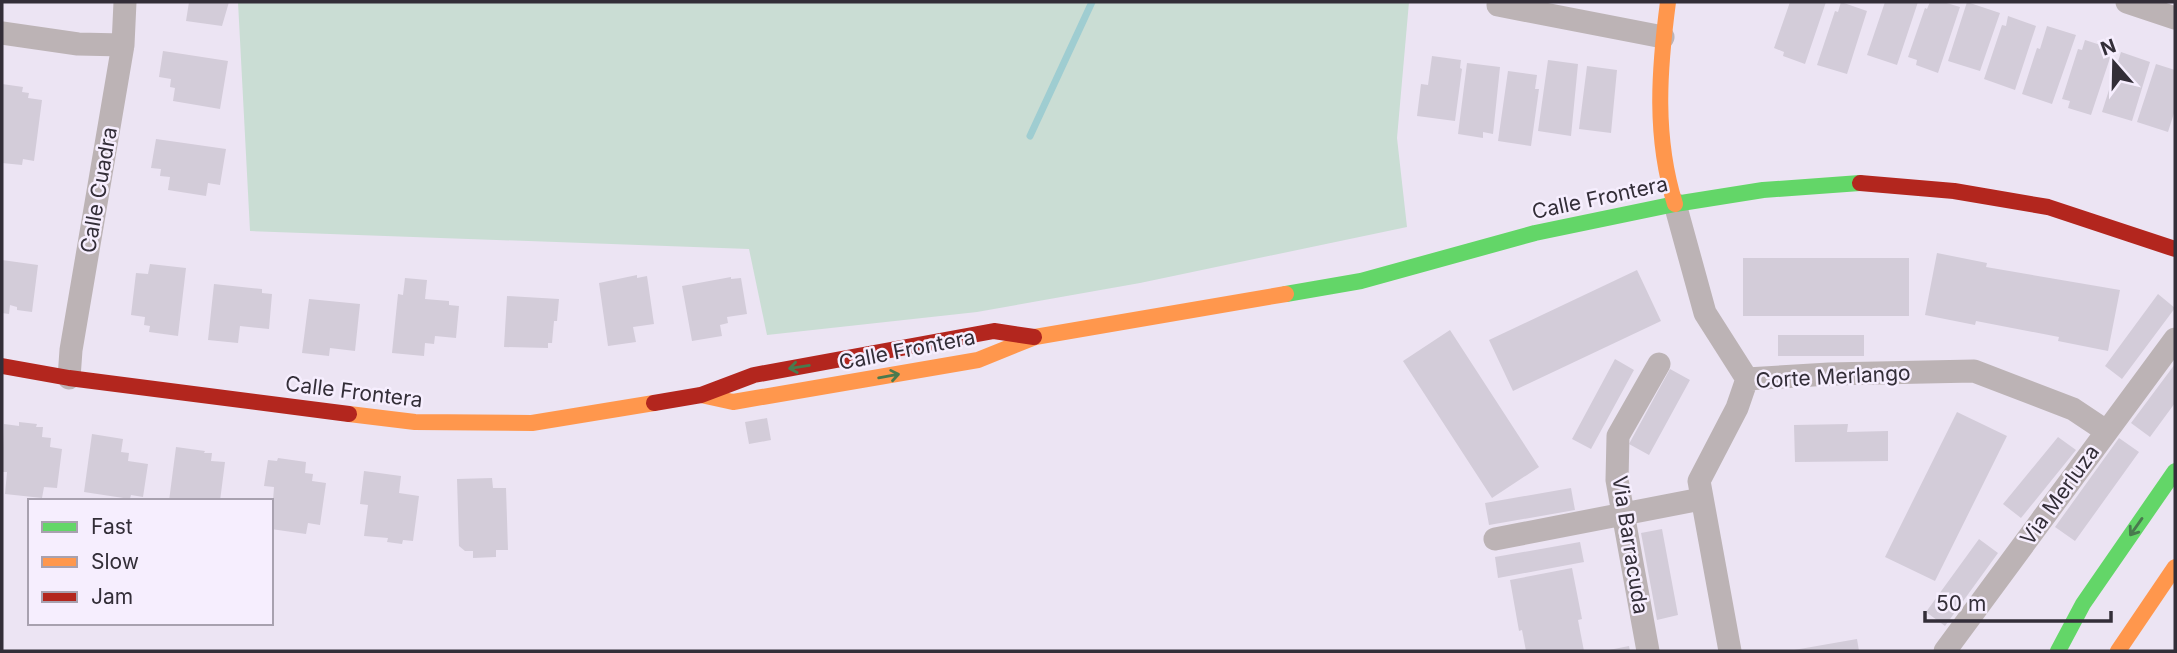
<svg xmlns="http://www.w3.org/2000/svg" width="2177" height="653" viewBox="0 0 2177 653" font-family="Inter,sans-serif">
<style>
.green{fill:#caddd4}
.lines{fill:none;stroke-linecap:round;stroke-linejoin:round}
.stream{stroke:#9fcdd1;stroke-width:7}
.building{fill:#d3ccd9}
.street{stroke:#bcb3b5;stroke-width:23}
.fast{stroke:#63d668;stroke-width:16}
.slow{stroke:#ff974d;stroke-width:16}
.jam{stroke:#b3261e;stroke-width:16}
.oneway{stroke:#497a4e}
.labels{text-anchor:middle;stroke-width:5;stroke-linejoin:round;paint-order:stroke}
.street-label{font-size:21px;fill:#332e38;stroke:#f6eefe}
</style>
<rect width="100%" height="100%" fill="#ece4f3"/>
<path class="green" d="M238 2H1409L1397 138 1407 227 1140 283 977 312 767 335 749 249 250 231Z"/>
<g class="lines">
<path class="stream" d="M1030 136 1092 2"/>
</g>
<path class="building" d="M189 2H229L222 26 186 21Z
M1790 2H1826L1805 64 1783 56 1784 52 1774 48Z
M1841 2 1867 11 1847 74 1817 65 1835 11 1838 12Z
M1885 2H1918L1897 65 1867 55Z
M1930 2H1943L1960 7 1938 73 1916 65 1917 60 1908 57 1925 8 1927 9Z
M1967 2 2000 13 1980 71 1948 61Z
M2008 16 2036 26 2015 90 1984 79 2002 25 2006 26Z
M2047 26 2076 35 2052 104 2022 94 2037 48 2040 49Z
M2085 40 2113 49 2091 115 2068 108 2070 101 2062 99 2078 49 2082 50Z
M163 51 228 61 220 109 173 101 175 88 170 87 171 79 159 77Z
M2121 52 2150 62 2132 121 2102 112Z
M1432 56 1461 60 1460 68 1462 69 1455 121 1417 116 1421 84 1428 85Z
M1548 60 1578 64 1571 136 1538 131Z
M1467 63 1500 67 1493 134 1483 132V138L1458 134Z
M2156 64 2175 70V110L2168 132 2137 122Z
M1587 66 1617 70 1611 133 1579 129Z
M1508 71 1537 75 1535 89H1539L1531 146 1498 141Z
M2 84 23 87 22 92 29 93 28 98 42 100 34 161 23 159 22 165 2 163Z
M156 139 226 149 220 185 208 183 206 196 168 190 170 177 160 176 161 169 151 168Z
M1937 253 1987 263 1986 267 2120 290 2108 351 2058 341 2059 337 1976 321 1975 325 1925 315Z
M1743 258H1909V316H1743Z
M2 260 38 265 32 312 17 310V307L10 305 9 314 2 313Z
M150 264 186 268 178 336 149 332 150 326 144 325 145 317 131 315 136 273 148 274Z
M1637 270 1661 321 1513 391 1489 340Z
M637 275V278L647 276 654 324 633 327 636 342 608 346 599 283Z
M731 277V279L741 278 747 314 727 317 728 323 720 325 722 336 692 341 682 286Z
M405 278 427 280 425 299 449 301V305L459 306 456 338 435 336 434 344 425 343 424 356 392 353 398 294 403 295Z
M214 284 262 289V293L272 294 269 329 240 326 238 343 208 340Z
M2158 294 2175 308 2122 379 2105 366Z
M507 296 559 299 557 321H554L552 343H548V348L504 347Z
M309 299 360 304 355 351 330 348 329 356 302 353Z
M1450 330 1539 467 1492 498 1403 361Z
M1778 335H1864V356H1778Z
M1615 359 1634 370 1591 449 1572 439Z
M2175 364V403L2150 437 2131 423Z
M1670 369 1690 380 1649 455 1629 444Z
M1957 412 2007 436 1935 581 1885 557Z
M767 418 771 440 749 444 745 422Z
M19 422 37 424 36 427H43L42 437 51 438 50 447 62 449 57 488 44 487 42 498 5 494 7 472H2L4 424 19 426Z
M1848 424 1847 432 1888 431V461L1795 462 1794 425Z
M92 434 123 439 121 452 129 453 128 461 148 464 143 497 131 495 130 499 84 492Z
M2058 437 2076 450 2021 518 2003 504Z
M2119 438 2139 452 2075 541 2055 527Z
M176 447 205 451 204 453H212L211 461 225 462 220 501H169Z
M278 458 306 462 305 473 313 474 312 481 326 483 320 525 308 523 306 534 271 529 274 487 264 486 268 460 277 461Z
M364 471 401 476 399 493 419 496 413 541 403 540 402 544 387 542 388 538 364 536 368 505 360 504Z
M492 478 493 488H506L508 550H496V557L473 558V551H465L459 546 457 479Z
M1571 488 1575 510 1489 525 1485 503Z
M1662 529 1678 615 1657 620 1641 533Z
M1979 539 1998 553 1945 626 1926 612Z
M1580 542 1584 562 1498 578 1495 557Z
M1572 568 1582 619 1578 620 1584 651H1526L1522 630 1519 631 1510 580Z
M1857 639 1859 651H1795L1794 650Z
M1629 646 1630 651H1609V650Z"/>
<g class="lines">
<path class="street" d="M2127 2 2175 18
M1498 5 1663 37
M2 33 78 44 123 45
M1675 204 1705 313 1747 379
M69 378 71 350 123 45 125 2
M1495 539 1701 499
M1648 651 1617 480 1618 436 1659 364
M1730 651 1699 481 1737 408 1747 379 1829 374 1974 371 2073 409 2106 431
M1945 651 2175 339"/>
<path class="fast" d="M1286 294 1361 281 1535 233 1675 204 1763 190 1860 183
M2058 651 2083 604 2175 471"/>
<path class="slow" d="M1668 2C1659 70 1654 137 1675 204
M701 395 733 402 978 360 1035 337 1286 294
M349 414 415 422 532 423 654 403
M2118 651 2175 567"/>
<path class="jam" d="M1860 183 1954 191 2048 207 2175 249
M2 366 69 378 349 414
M654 403 701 395 754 375 994 331 1034 337"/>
</g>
<defs><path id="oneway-shaft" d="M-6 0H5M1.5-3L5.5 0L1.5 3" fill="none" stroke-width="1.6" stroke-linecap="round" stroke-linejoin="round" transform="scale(1.75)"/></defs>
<g class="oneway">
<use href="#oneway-shaft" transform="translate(799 367) rotate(171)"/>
<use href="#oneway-shaft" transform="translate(889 376) rotate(-10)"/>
<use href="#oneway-shaft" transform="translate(2136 527) rotate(125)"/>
</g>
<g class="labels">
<g class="street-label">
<text transform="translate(99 190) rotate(-80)" y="7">Calle Cuadra</text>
<text transform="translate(1600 198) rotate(-12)" y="7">Calle Frontera</text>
<text transform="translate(907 350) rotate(-11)" y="7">Calle Frontera</text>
<text transform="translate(1833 377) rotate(-3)" y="7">Corte Merlango</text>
<text transform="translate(354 392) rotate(7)" y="7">Calle Frontera</text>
<text transform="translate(2060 495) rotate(-54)" y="7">Via Merluza</text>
<text transform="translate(1630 545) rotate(81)" y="7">Via Barracuda</text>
</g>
</g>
<rect width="2177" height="653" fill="none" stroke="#332e38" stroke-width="7"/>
<rect x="28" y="499" width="245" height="126" fill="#f6eefe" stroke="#a8a1af" stroke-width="2"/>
<rect x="42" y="522" width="35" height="10" fill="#63d668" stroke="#a8a1af" stroke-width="2"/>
<text x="91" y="534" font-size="21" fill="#332e38">Fast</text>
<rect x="42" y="557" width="35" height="10" fill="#ff974d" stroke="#a8a1af" stroke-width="2"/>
<text x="91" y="569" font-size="21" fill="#332e38">Slow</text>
<rect x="42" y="592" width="35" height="10" fill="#b3261e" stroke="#a8a1af" stroke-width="2"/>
<text x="91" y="604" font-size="21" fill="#332e38">Jam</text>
<g transform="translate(2114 63) rotate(340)" stroke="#f6eefe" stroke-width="5" paint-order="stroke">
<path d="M0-5L12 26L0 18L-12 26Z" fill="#332e38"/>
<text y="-10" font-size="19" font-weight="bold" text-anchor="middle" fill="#332e38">N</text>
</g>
<path d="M1925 611v10h186v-10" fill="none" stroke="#332e38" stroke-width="3.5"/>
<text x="1936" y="611" font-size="21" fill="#332e38" stroke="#f6eefe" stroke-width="5" paint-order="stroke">50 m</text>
</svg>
